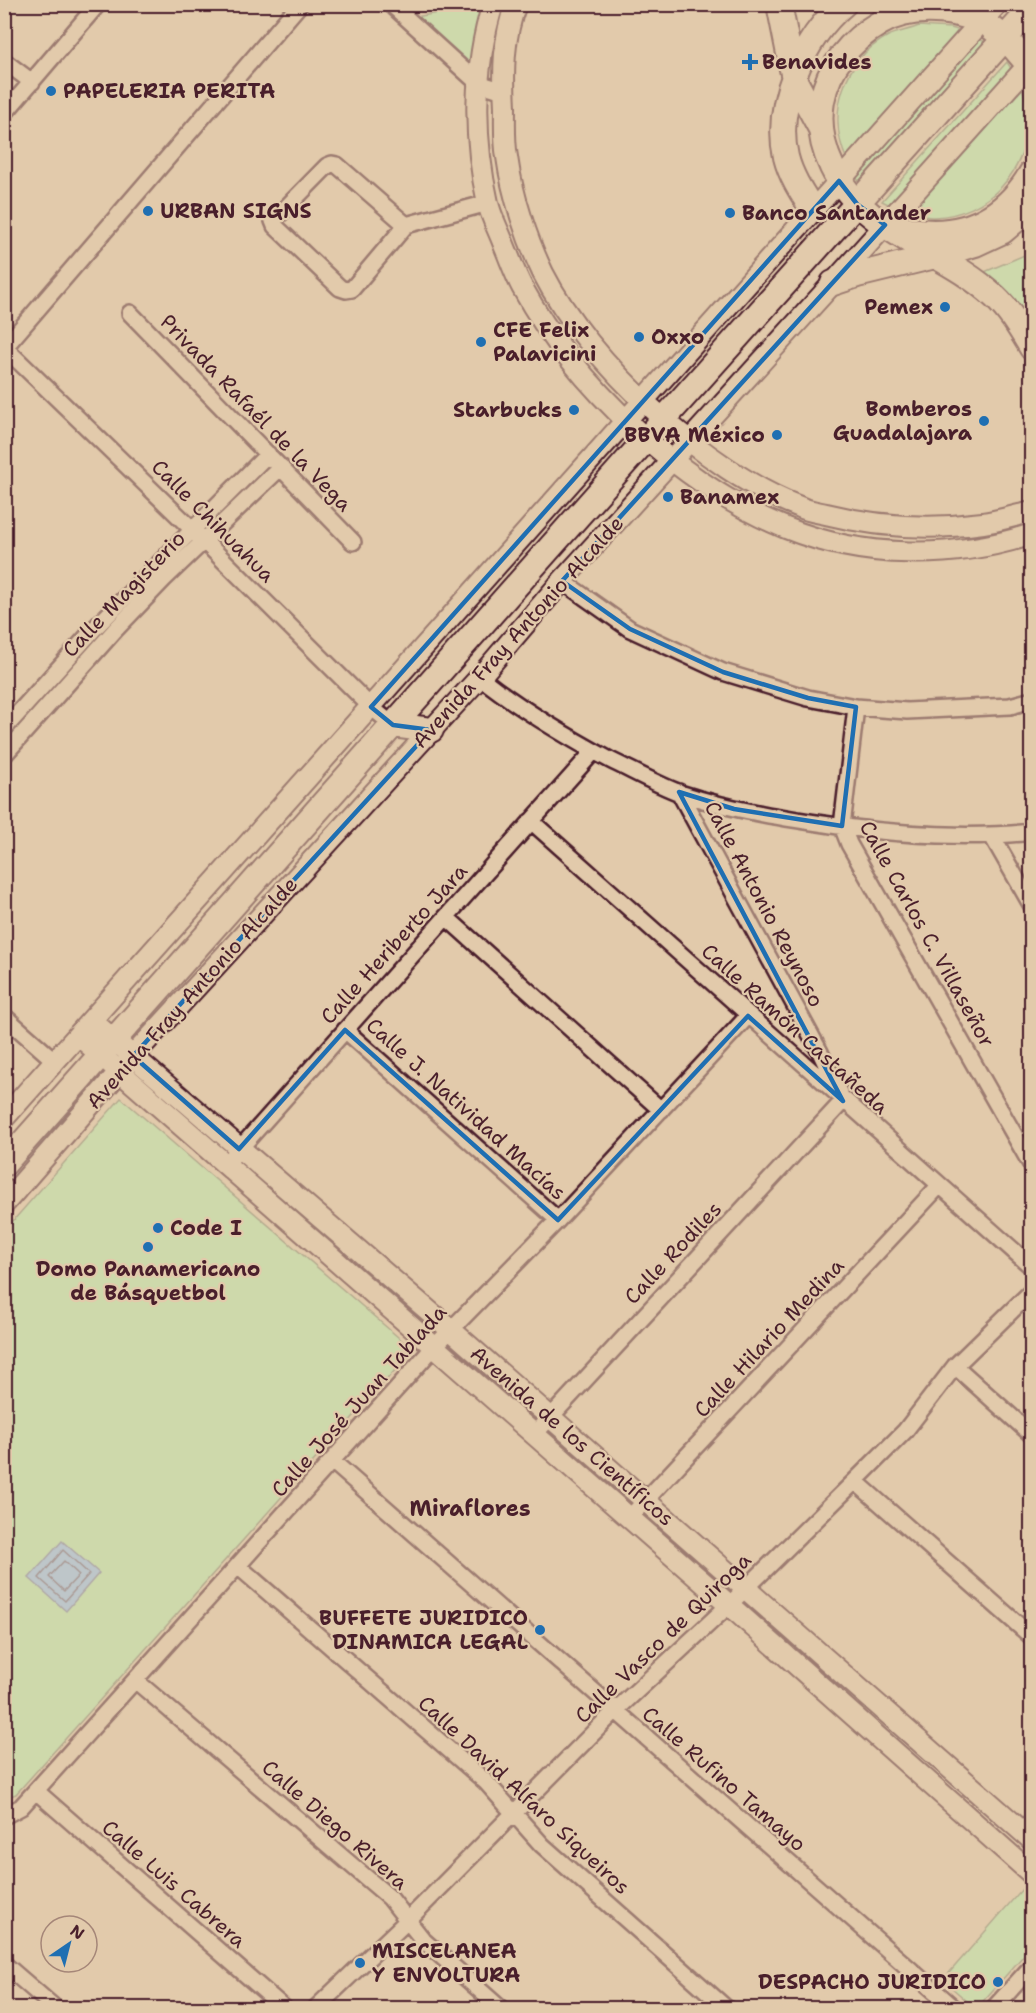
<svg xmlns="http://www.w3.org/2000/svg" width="1036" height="2013" viewBox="0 0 1036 2013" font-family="'Shantell Sans',sans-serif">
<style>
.green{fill:#b5ebac;stroke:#80856c;stroke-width:1.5}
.water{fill:#92c1ed;stroke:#75809f;stroke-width:1.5}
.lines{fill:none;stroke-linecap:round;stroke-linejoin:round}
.shore{stroke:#676079;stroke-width:1.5}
.minor-casing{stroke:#4a1f2b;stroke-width:20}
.tertiary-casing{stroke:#4a1f2b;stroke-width:24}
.primary-casing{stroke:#4a1f2b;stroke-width:28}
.minor{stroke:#e2caab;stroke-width:15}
.tertiary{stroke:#e2caab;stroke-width:20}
.primary{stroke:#e2caab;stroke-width:24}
.marked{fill:none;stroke:#1f6fb2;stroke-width:4.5;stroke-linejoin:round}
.poi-dot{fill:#1f6fb2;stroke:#e2caab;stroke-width:2}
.labels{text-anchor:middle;stroke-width:4.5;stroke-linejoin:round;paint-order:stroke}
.poi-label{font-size:21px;font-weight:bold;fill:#4a1f2b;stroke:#e2caab;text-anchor:start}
.street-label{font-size:21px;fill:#4a1f2b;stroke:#e2caab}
.neighbourhood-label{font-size:22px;font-weight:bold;fill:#4a1f2b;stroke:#e2caab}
</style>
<rect width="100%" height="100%" fill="#e2caab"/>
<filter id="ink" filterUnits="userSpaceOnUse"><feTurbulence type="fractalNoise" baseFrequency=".0167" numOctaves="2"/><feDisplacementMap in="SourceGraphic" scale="12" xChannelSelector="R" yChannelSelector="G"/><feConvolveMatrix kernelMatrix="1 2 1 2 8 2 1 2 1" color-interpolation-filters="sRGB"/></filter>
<g filter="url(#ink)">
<path class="green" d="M482 5H490L472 69 410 18Z
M919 26 951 28 961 31 847 160C826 115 843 60 888 36 897 32 909 30 919 26Z
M976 37 985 42 859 181 853 174Z
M1007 62 1012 70 890 205 882 201Z
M1022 86C1024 96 1028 107 1028 117 1029 171 988 215 934 217 925 217 915 214 907 213Z
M1031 249V323L1024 310 982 273 1027 254Z
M121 1098 413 1350 16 1794 5 1798V1230Z
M1023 1888 1031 1896V1947L977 2008H975L943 1980Z"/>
<path class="water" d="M62 1541 99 1573 66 1611 29 1578Z"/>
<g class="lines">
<path class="shore" d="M63 1550 89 1574 65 1601 39 1578Z
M64 1561 79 1575 64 1591 49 1577Z"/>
<defs>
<path id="minor" d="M391 4 478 83 504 91
M4 61 32 82
M4 114 98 4
M406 225 337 165 332 164 327 166 273 221 275 226 340 288 346 290 352 289 406 225 488 203
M130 313 353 542
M4 347 192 529 371 707 393 725
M5 347 300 4
M562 581 630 629 723 672 808 698 856 707 907 711 1010 706 1032 700
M480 677C520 709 564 735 610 760 633 771 656 784 680 793 734 811 789 819 845 827 908 835 969 839 1032 832
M856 707 842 826 849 844 1032 1166
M4 729 94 629 268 454
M4 755 115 630 164 579 281 467
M531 821 1032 1267
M992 836 1032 906
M446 917 661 1110
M4 1016 56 1062
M345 1030 558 1220
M226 1164 594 751
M955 1366 1032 1435
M534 1435 843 1101 820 1052 679 792
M332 1461 954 2008
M855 1481 1032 1637
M629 1518 939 1186
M238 1566 486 1782 542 1845 726 2008
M135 1680 390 1898 423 1940 500 2008
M36 1791 284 2008
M4 1816 21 1807 434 1347 558 1220 748 1016
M4 1964 55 2008
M316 2008 408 1920 615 1711 729 1605 855 1481 905 1431 955 1366 1032 1291
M994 2008 1032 1966"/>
<path id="tertiary" d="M493 4C473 68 473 138 488 203 491 217 499 231 504 245 510 259 515 274 522 287 575 385 682 486 786 528 863 559 954 560 1032 534
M516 4C503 37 503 73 505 107 505 124 504 141 507 157 512 194 527 240 543 273 588 362 707 472 800 507 808 511 817 512 826 514 878 527 930 530 983 523 999 521 1016 515 1032 512
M92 1021 451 1330 1032 1840
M79 1036 729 1605 1032 1874
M4 1118 997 4
M4 1204 133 1056 480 677 562 581 833 283 1032 61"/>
<path id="primary" d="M779 4 794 79 821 129
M982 21C948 9 912 5 880 23 851 40 828 67 822 101 818 124 822 146 832 167 864 234 944 249 995 297 1010 311 1021 330 1032 348
M993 29C1010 41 1021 54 1032 71
M813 210C802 193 791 177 786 157 774 105 803 38 844 4
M896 227C953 241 1001 225 1032 172
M833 283 857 275 935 256 975 244 1003 231 1032 206
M393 725 431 730
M4 1164 664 419 1032 8"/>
</defs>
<use href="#minor" class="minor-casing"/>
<use href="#tertiary" class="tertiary-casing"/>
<use href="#primary" class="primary-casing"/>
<use href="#minor" class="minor"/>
<use href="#tertiary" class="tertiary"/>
<use href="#primary" class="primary"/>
</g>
</g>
<path d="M0 0H1036V2013H0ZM839 181 857 204 885 225 562 581 630 629 723 672 808 698 856 707 842 826 734 809 679 792 843 1101 748 1016 558 1220 345 1030 239 1149 133 1056 431 730 393 725 371 707Z" fill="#e2caab" fill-opacity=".55" fill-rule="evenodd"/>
<path class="marked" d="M839 181 857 204 885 225 562 581 630 629 723 672 808 698 856 707 842 826 734 809 679 792 843 1101 748 1016 558 1220 345 1030 239 1149 133 1056 431 730 393 725 371 707Z"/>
<g class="poi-dot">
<path d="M747 53h6v6h6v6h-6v6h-6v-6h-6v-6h6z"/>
<circle cx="51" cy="91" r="6"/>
<circle cx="148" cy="211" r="6"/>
<circle cx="730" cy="213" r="6"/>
<circle cx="945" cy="307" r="6"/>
<circle cx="639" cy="337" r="6"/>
<circle cx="481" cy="342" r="6"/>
<circle cx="574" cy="410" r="6"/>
<circle cx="984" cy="421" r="6"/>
<circle cx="777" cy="435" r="6"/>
<circle cx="668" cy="497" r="6"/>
<circle cx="158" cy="1228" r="6"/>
<circle cx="148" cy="1247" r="6"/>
<circle cx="540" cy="1630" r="6"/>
<circle cx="360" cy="1963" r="6"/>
<circle cx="998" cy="1982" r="6"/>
</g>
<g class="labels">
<g class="poi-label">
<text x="762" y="69">Benavides</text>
<text x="63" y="98">PAPELERIA PERITA</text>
<text x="160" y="218">URBAN SIGNS</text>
<text x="742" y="220">Banco Santander</text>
<text x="933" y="314" text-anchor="end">Pemex</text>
<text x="493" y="337">CFE Felix<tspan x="493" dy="24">Palavicini</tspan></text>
<text x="651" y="344">Oxxo</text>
<text x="972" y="416" text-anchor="end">Bomberos<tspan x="972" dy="24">Guadalajara</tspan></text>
<text x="562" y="417" text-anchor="end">Starbucks</text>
<text x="765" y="442" text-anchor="end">BBVA México</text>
<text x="680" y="504">Banamex</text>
<text x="170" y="1235">Code I</text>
<text x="148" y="1276" text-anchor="middle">Domo Panamericano<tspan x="148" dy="24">de Básquetbol</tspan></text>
<text x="528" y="1625" text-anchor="end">BUFFETE JURIDICO<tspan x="528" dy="24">DINAMICA LEGAL</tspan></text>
<text x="372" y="1958">MISCELANEA<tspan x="372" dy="24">Y ENVOLTURA</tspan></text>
<text x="986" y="1989" text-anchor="end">DESPACHO JURIDICO</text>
</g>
<g class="street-label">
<text transform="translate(256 413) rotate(46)" y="7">Privada Rafaél de la Vega</text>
<text transform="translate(213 521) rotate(45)" y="7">Calle Chihuahua</text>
<text transform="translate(124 594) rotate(-46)" y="7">Calle Magisterio</text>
<text transform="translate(518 632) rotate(-48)" y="7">Avenida Fray Antonio Alcalde</text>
<text transform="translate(764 904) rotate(62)" y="7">Calle Antonio Reynoso</text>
<text transform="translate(927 934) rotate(61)" y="7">Calle Carlos C. Villaseñor</text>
<text transform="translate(394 944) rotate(-48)" y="7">Calle Heriberto Jara</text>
<text transform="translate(192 993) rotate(-48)" y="7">Avenida Fray Antonio Alcalde</text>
<text transform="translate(795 1029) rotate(42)" y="7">Calle Ramón Castañeda</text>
<text transform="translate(466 1109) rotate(42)" y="7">Calle J. Natividad Macías</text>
<text transform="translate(673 1253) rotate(-47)" y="7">Calle Rodiles</text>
<text transform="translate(769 1338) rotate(-47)" y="7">Calle Hilario Medina</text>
<text transform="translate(359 1401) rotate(-48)" y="7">Calle José Juan Tablada</text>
<text transform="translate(572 1436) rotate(41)" y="7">Avenida de los Científicos</text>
<text transform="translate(663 1638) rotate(-44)" y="7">Calle Vasco de Quiroga</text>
<text transform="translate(724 1779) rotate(41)" y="7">Calle Rufino Tamayo</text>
<text transform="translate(524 1795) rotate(43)" y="7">Calle David Alfaro Siqueiros</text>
<text transform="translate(335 1825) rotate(41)" y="7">Calle Diego Rivera</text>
<text transform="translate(174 1884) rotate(41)" y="7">Calle Luis Cabrera</text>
</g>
<g class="neighbourhood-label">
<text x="470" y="1516">Miraflores</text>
</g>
</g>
<rect width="1036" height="2013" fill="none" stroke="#e2caab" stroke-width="24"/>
<rect x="12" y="12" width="1012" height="1989" fill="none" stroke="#4a1f2b" stroke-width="2" filter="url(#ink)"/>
<g transform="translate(69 1944) rotate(35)"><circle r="28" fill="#e2caab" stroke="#a58678" stroke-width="1.5"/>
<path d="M0-4.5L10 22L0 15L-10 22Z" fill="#1f6fb2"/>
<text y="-9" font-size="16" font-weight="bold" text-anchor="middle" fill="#4a1f2b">N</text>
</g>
</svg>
